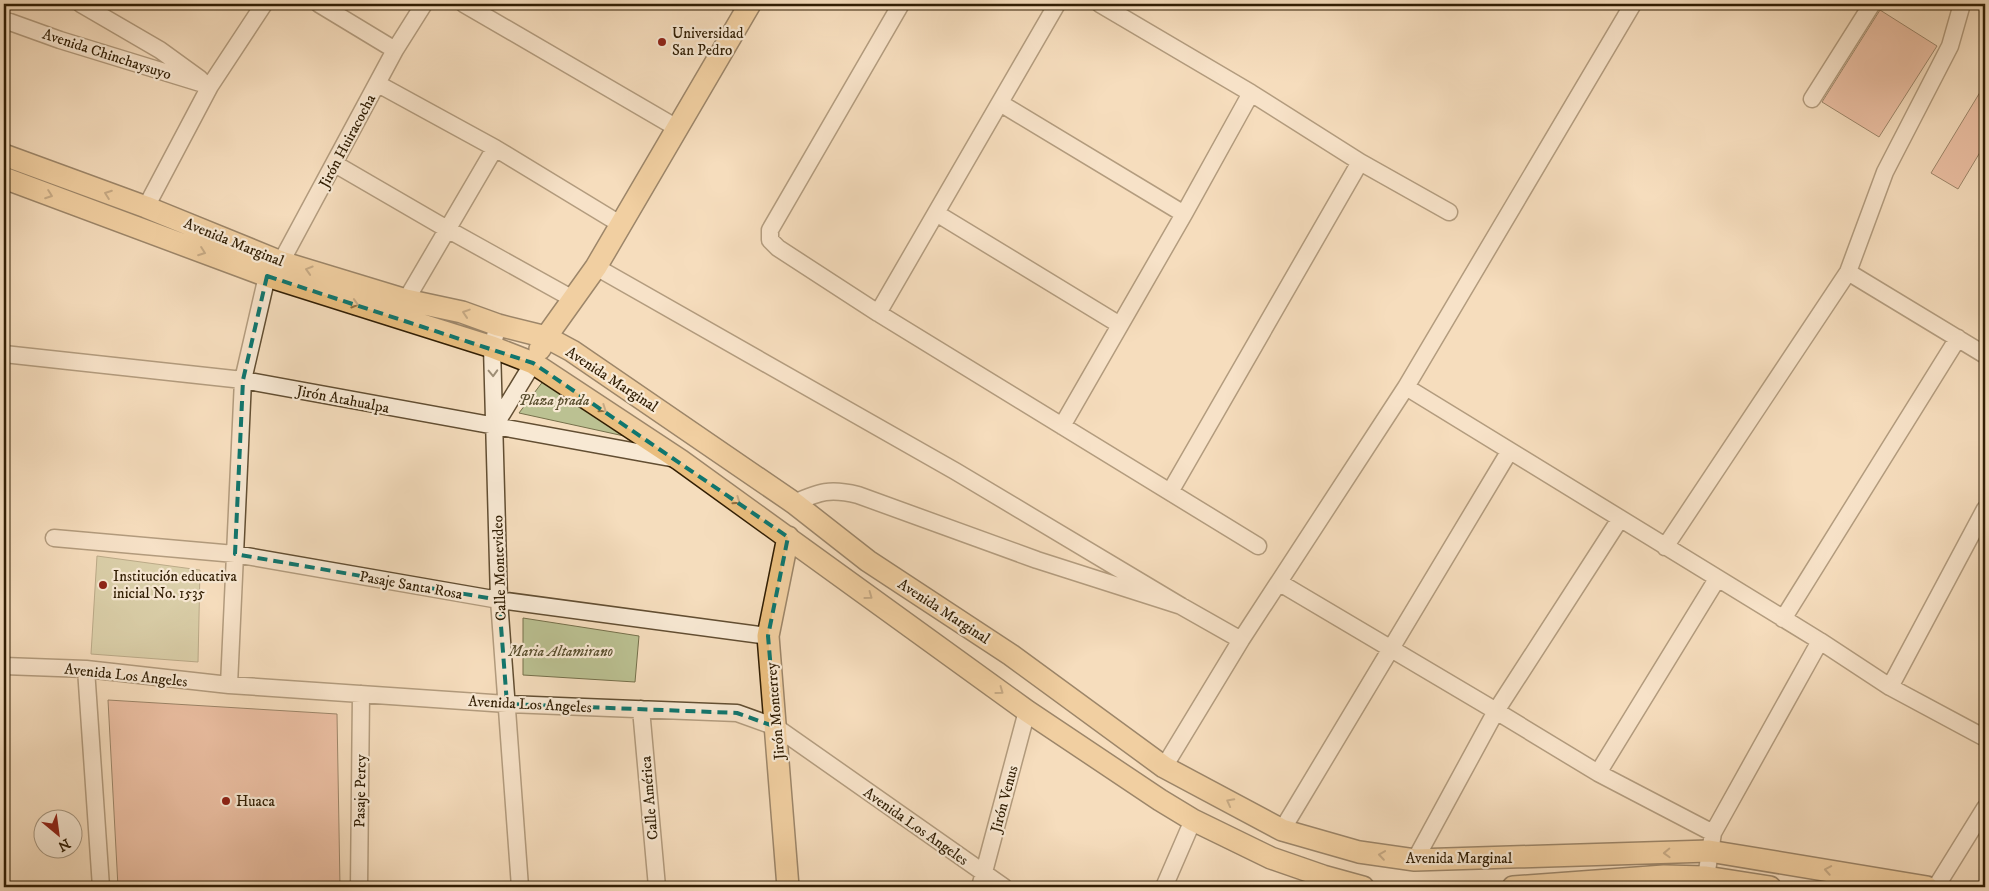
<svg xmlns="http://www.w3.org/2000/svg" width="1989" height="891" viewBox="0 0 1989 891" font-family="'IM FELL DW Pica',serif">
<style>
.green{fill:#bbc192;stroke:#76704b}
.building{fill:#e3a088;stroke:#311e04}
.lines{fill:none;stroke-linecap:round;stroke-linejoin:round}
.minor-casing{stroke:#624e32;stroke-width:19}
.major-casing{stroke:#311e04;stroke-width:24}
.minor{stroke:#f8e9d4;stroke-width:16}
.major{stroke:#eabe7e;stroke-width:21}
.oneway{stroke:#8e6e41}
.oneway2{stroke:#9e8e76}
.marked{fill:none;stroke:#0f766e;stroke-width:4;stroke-dasharray:10 6;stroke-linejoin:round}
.poi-dot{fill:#8f2418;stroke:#f8e9d4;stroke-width:2}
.labels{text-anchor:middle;stroke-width:4.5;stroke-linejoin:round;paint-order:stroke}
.poi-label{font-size:15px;fill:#311e04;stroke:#f8e9d4;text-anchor:start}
.street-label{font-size:15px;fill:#311e04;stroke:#f8e9d4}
.park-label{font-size:15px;font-style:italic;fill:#5a4f2f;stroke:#f8e9d4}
</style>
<rect width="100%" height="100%" fill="#f5ddbd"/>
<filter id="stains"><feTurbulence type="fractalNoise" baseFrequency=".004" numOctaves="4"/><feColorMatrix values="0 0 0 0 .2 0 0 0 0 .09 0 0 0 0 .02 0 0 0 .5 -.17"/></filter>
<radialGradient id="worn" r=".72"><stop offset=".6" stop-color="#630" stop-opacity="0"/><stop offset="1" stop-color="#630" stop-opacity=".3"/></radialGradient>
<path class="green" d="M550 372 647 441 519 413Z
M97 556 200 570 198 662 91 654Z
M523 618 639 636 635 682 523 675Z"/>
<path class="building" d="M1880 10 1937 46 1879 137 1822 102Z
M1985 84V144L1958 189 1931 173Z
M108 700 337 714 340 887H118Z"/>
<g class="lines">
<defs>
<path id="minor" d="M81 4 160 50 200 79
M319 4 395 50
M464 4 677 128
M901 4 770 230V240L778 248 878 313 1258 546
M1100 4 1251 93 1360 162 1449 212
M4 21 10 22 60 40 210 86
M378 84 495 148 620 224
M1812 99 1872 4
M1000 103 1184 214
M335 164 447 229 573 299
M146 207 210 86 264 4
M936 213 1120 325
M596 267 955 471 1181 606
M1848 272 1985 355
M406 300 495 148
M878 313 1057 4
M498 325 492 347 499 600 520 887
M4 354 243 380 676 459
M1406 387 1820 641 1890 687 1985 738
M1062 426 1184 214 1251 93
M494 427 533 363
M1170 492 1360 162
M794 503C820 492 829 488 858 495L1037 560 1181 606 1241 640
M54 538 235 554 499 600 768 636
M1665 547 1848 272 1885 172 1950 46 1962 4
M1280 583 1496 711 1598 773 1713 833
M1783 619 1958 338
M4 666 86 669 229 685 507 704 737 713 776 727 1004 887
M86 669 101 887
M229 685 243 380 267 276 281 262 395 50 424 4
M1890 687 1985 509
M641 709 657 887
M1164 767 1241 640 1406 387 1633 4
M1598 773 1717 579
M1282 830 1509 452
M1415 860 1496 711 1620 519
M1706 877 1713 833 1820 641
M359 887 361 694
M980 887 1027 711
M1164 887 1193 820
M1936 887 1985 808"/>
<path id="major" d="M4 155 146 207 281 262 406 300 462 312 498 325 546 337 572 351 794 503 868 561 1011 655 1164 767 1282 830 1359 852 1415 860 1709 851 1927 887
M4 178 267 276 492 347 533 363 680 460 1027 711 1160 800 1193 820 1271 858 1323 876 1363 887
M540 349 546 337 596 267 750 4
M788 887 768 636 788 537
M1513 887 1664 876 1706 877 1770 887"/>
</defs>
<use href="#minor" class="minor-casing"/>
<use href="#major" class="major-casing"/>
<use href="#minor" class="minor"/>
<use href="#major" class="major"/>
</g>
<defs><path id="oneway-chevron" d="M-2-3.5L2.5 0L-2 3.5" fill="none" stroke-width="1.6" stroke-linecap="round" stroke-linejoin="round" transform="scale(1.25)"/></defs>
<g class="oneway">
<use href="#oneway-chevron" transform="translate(108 194) rotate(-160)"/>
<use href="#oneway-chevron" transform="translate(49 195) rotate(20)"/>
<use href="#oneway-chevron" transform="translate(202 252) rotate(20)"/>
<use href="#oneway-chevron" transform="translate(309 270) rotate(-163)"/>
<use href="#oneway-chevron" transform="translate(355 304) rotate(17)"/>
<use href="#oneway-chevron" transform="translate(466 313) rotate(-162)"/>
<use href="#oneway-chevron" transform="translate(603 409) rotate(34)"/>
<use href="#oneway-chevron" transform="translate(737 501) rotate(35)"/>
<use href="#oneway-chevron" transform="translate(869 596) rotate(36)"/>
<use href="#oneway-chevron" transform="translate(1000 691) rotate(36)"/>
<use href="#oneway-chevron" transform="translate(1230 802) rotate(-152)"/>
<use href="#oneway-chevron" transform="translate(1667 853) rotate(178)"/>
<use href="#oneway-chevron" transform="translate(1382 855) rotate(-172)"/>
<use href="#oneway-chevron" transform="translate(1828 870) rotate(-170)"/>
</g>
<use class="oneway2" href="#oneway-chevron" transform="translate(493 373) rotate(88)"/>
<path d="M0 0H1989V891H0ZM267 276 533 363 788 537 768 636 776 727 737 713 507 704 499 600 235 554 243 380Z" fill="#f5ddbd" fill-opacity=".55" fill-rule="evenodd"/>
<path class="marked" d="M267 276 533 363 788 537 768 636 776 727 737 713 507 704 499 600 235 554 243 380Z"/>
<g class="poi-dot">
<circle cx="662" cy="42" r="5"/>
<circle cx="103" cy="585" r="5"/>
<circle cx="226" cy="801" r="5"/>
</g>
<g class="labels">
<g class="poi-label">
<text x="672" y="38">Universidad<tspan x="672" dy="17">San Pedro</tspan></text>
<text x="113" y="581">Institución educativa<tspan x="113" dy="17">inicial No. 1535</tspan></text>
<text x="236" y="806">Huaca</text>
</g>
<g class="street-label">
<text transform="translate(107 54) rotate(18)" y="5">Avenida Chinchaysuyo</text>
<text transform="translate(347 141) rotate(-62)" y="5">Jirón Huiracocha</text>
<text transform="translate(234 242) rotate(22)" y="5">Avenida Marginal</text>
<text transform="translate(612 379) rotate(33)" y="5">Avenida Marginal</text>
<text transform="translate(343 399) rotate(11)" y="5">Jirón Atahualpa</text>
<text transform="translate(499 568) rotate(-92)" y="5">Calle Montevideo</text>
<text transform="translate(411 585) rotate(10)" y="5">Pasaje Santa Rosa</text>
<text transform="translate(944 611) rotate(33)" y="5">Avenida Marginal</text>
<text transform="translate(126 675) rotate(6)" y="5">Avenida Los Angeles</text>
<text transform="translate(530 704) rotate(3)" y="5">Avenida Los Angeles</text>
<text transform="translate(775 711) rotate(-95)" y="5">Jirón Monterrey</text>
<text transform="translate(360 791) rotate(-89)" y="5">Pasaje Percy</text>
<text transform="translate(649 798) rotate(-95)" y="5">Calle América</text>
<text transform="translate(1004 799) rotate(-75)" y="5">Jirón Venus</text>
<text transform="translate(916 826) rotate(35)" y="5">Avenida Los Angeles</text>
<text x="1459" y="863">Avenida Marginal</text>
</g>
<g class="park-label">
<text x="554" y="405">Plaza prada</text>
<text x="561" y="656">Maria Altamirano</text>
</g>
</g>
<rect width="1989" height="891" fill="none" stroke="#f5ddbd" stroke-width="20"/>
<rect x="5" y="5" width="1979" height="881" fill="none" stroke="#311e04" stroke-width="2.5"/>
<rect x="10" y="10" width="1969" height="871" fill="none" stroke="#311e04"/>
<g transform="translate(58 834) rotate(151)"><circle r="24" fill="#f8e9d4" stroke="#a89881"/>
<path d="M0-4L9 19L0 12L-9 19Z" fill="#8f2418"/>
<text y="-8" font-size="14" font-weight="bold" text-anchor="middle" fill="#311e04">N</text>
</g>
<rect width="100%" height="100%" filter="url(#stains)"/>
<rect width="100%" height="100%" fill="url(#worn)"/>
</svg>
